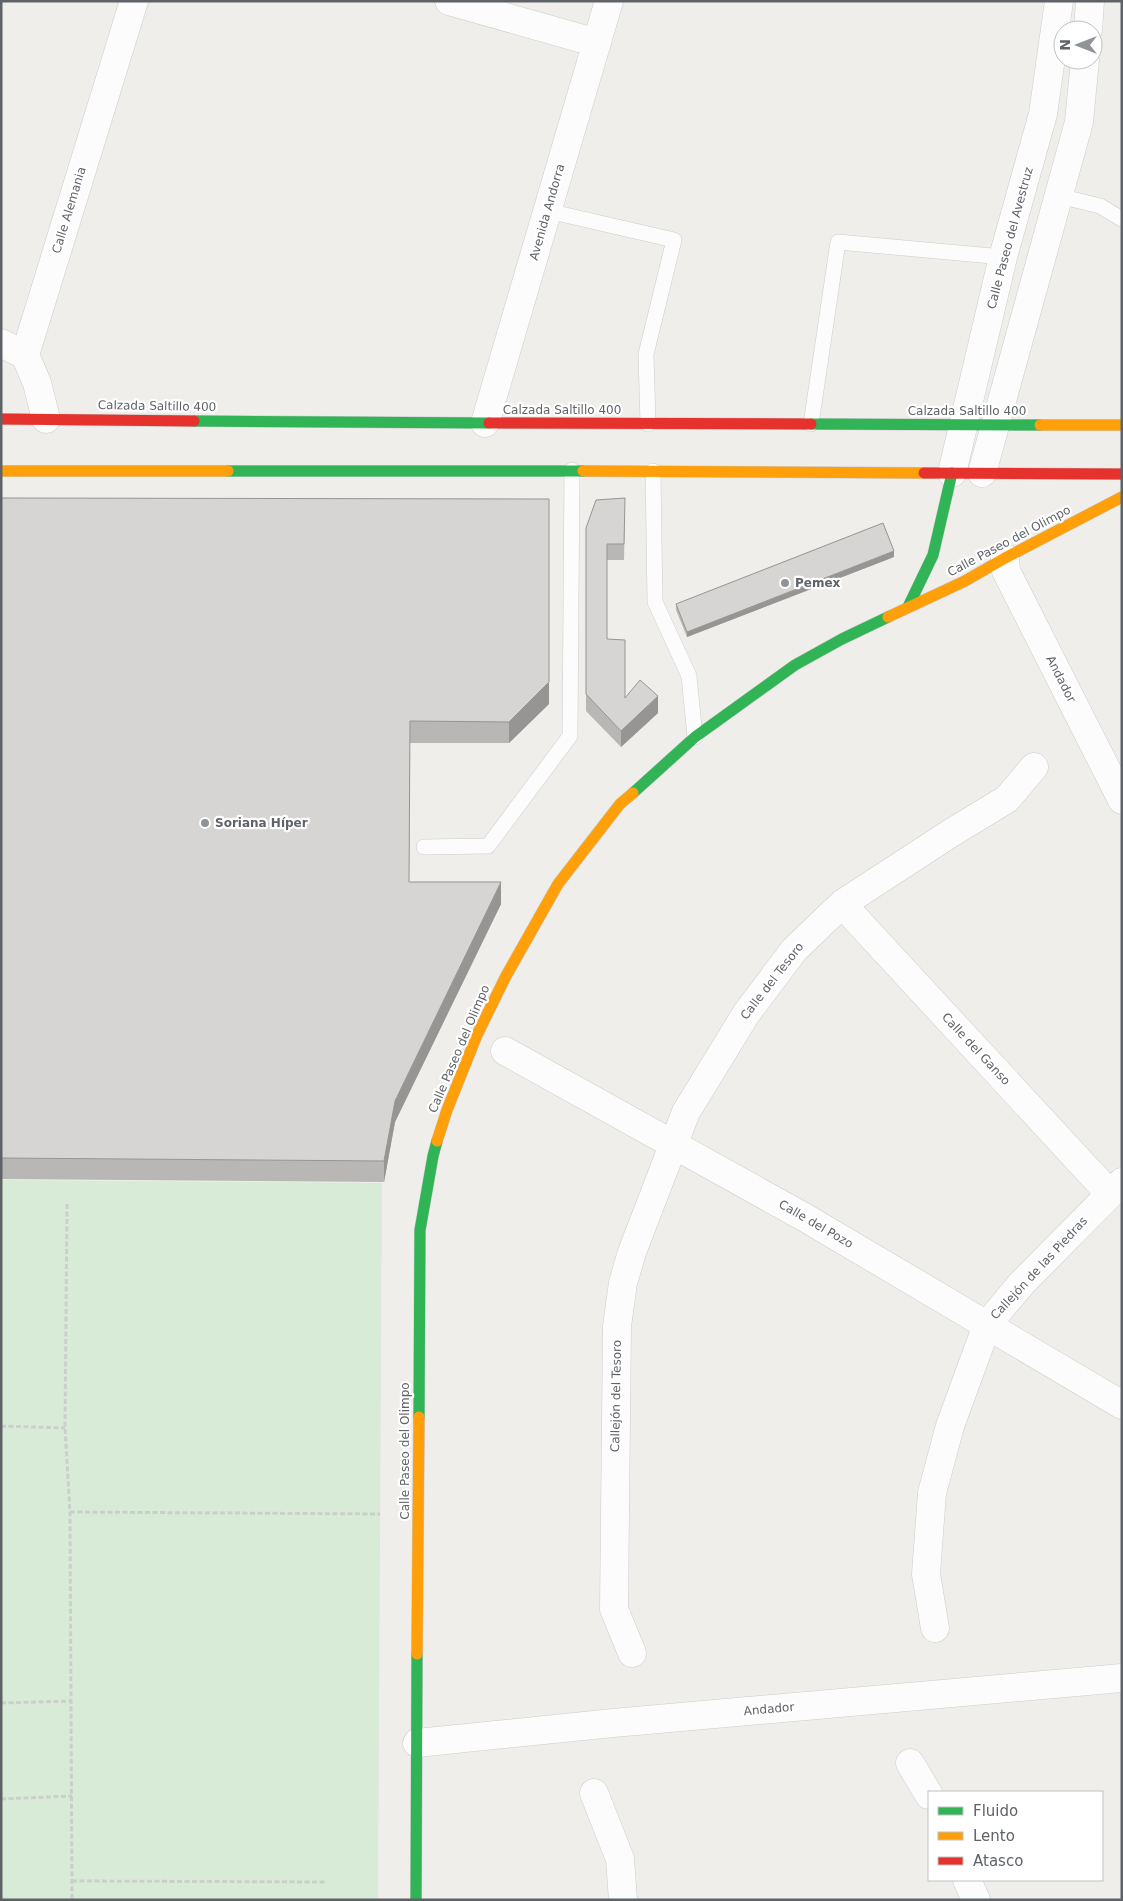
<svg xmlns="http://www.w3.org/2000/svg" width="1123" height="1901" viewBox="0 0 1123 1901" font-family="'DejaVu Sans',sans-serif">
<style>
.green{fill:#d8ebd6}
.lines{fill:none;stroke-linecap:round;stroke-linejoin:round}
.lane-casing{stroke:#cbcccc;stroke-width:16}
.street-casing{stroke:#cbcccc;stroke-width:29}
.fast-casing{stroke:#cacacb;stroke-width:12}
.slow-casing{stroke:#cacacb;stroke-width:12}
.jam-casing{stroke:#cacacb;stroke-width:12}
.path{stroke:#cacfcc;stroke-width:3;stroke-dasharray:5 2.5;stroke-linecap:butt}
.lane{stroke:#fdfcfc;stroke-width:15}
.street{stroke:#fdfcfc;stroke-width:28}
.fast{stroke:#30b455;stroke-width:11}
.slow{stroke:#ff9f0a;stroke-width:11}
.jam{stroke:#e5322d;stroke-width:11}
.wall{fill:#b8b7b5}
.shaded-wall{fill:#969594}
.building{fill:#d6d5d3;stroke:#969594}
.poi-dot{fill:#919496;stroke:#fff;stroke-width:2}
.labels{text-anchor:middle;stroke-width:4.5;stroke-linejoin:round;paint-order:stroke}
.street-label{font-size:12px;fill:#5f6368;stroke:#fff}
.poi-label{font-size:12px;font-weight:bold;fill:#5f6368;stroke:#fff;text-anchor:start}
</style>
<rect width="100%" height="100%" fill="#efeeea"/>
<path class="green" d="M1 1180 382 1183 378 1900H1Z"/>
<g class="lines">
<defs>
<path id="lane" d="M1059 196 1100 206 1122 219
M548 211 674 240 646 354 648 424
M811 424 838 242 1003 257
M653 471 655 602 689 676 695 737
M424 847 488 846 570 736 572 470"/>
<path id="street" d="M449 1 597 43
M1088 30 1090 1
M1 343 25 355
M46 419 37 383 25 355 134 1
M485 423 609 1
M952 473 1003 257 1043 114 1059 1
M982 473 1079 122 1085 60
M1005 558 1006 571 1122 800
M842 904 1109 1193
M505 1051 804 1217 1122 1405
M935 1628 926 1574 932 1493 950 1426 987 1325 1021 1284 1122 1182
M632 1653 614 1609 617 1326 623 1283 632 1252 686 1112 746 1014 794 950 842 904 951 833 1007 799 1034 767
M417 1743 613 1723 1122 1678
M910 1763 929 1795
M594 1793 620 1859 623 1900
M967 1880 976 1900"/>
<path id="fast" d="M194 421 489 423
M811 424 1040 425
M228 471H583
M908 607 933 555 952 473
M633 793 695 737 795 665 842 639 888 617
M419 1417 420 1230 433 1156 437 1141
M416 1900 417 1654"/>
<path id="slow" d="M1040 425H1122
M1 471H228
M583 471 924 473
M888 617 965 581 1005 558 1122 497
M437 1141 447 1110 477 1035 506 976 558 884 620 804 633 793
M417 1654 419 1417"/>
<path id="jam" d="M1 419 194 421
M489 423 811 424
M924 473 1122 474"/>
</defs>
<use href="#lane" class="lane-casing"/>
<use href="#street" class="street-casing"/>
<use href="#fast" class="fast-casing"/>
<use href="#slow" class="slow-casing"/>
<use href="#jam" class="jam-casing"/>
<path class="path" d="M67 1204 65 1428 70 1512 72 1900
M1 1426 65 1428
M70 1512 380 1514
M1 1703 71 1701
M1 1799 72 1796
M72 1881 327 1882"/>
<use href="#lane" class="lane"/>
<use href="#street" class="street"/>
<use href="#fast" class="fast"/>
<use href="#slow" class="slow"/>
<use href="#jam" class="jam"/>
</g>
<path class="wall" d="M1 498 549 704 509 743H410L409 882 501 904 395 1122 384 1182 1 1179Z
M625 515 624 560H607V639L625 698 658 713 621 747 586 711V528Z
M894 557 687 637 676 610V604Z"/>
<path class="shaded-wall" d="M549 521V704L509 743V722Z
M894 551V557L687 637V632Z
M658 696V713L621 747V731Z
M501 882V904L395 1122 384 1182V1161L395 1101Z"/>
<path class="building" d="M1 498 549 499V682L509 722 410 721 409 882H501L395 1101 384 1161 1 1158Z
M625 498 624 544H607V639L625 640V698L640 680 658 696 621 731 586 694V528L596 500Z
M883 523 894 551 687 632 676 604Z"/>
<g class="poi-dot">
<circle cx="785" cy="583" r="5"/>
<circle cx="205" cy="823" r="5"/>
</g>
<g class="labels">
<g class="street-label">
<text transform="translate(69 210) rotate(-73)" y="4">Calle Alemania</text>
<text transform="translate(547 212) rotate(-74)" y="4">Avenida Andorra</text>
<text transform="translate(1010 238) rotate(-75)" y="4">Calle Paseo del Avestruz</text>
<text transform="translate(157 406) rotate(1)" y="4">Calzada Saltillo 400</text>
<text x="562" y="414">Calzada Saltillo 400</text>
<text x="967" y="415">Calzada Saltillo 400</text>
<text transform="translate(1009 541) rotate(-28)" y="4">Calle Paseo del Olimpo</text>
<text transform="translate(1061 679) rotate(63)" y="4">Andador</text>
<text transform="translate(772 981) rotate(-52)" y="4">Calle del Tesoro</text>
<text transform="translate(459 1049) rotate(-67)" y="4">Calle Paseo del Olimpo</text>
<text transform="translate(976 1049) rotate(47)" y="4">Calle del Ganso</text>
<text transform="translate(816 1224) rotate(30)" y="4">Calle del Pozo</text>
<text transform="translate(1039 1268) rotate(-47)" y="4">Callejón de las Piedras</text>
<text transform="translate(616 1396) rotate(-89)" y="4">Callejón del Tesoro</text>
<text transform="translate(405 1451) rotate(-90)" y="4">Calle Paseo del Olimpo</text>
<text transform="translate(769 1709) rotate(-5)" y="4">Andador</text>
</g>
<g class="poi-label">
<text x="795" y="587">Pemex</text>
<text x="215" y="827">Soriana Híper</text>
</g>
</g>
<rect width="1123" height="1901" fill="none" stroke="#5f6368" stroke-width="5"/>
<rect x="928" y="1791" width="175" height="90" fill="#ffffff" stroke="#bfc1c3"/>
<rect x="938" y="1807" width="25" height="8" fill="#30b455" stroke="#bfc1c3"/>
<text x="973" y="1816" font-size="15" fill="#5f6368">Fluido</text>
<rect x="938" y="1832" width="25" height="8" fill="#ff9f0a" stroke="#bfc1c3"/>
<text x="973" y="1841" font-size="15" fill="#5f6368">Lento</text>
<rect x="938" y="1857" width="25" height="8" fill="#e5322d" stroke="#bfc1c3"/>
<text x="973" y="1866" font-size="15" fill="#5f6368">Atasco</text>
<g transform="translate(1078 45) rotate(270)"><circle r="24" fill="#ffffff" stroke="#bfc1c3"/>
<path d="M0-4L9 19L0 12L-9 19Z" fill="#919496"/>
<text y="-8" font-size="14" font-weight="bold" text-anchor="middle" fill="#5f6368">N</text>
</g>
</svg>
